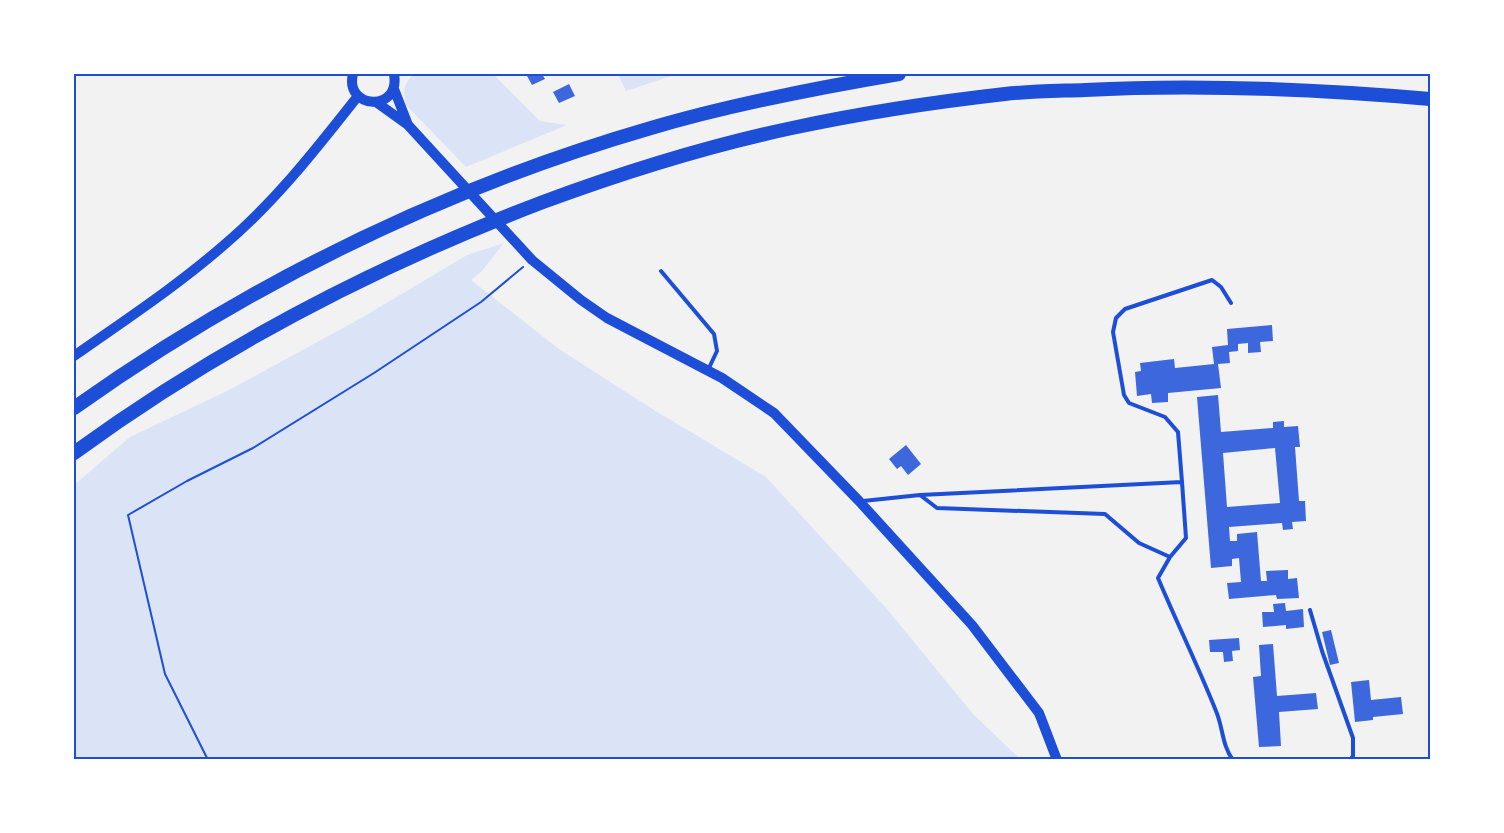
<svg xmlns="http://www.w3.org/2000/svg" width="1504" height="833" viewBox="0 0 1504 833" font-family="'Exo 2',sans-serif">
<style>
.green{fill:#dbe4f7}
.building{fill:#3d67dc;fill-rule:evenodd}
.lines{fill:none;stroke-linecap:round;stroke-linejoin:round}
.path{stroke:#1d4ed8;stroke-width:2}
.service{stroke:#1d4ed8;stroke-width:4}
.secondary{stroke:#1d4ed8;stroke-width:10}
.motorway{stroke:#1d4ed8;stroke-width:14}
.neatline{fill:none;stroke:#1d4ed8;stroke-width:2}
</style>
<rect width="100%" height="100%" fill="#f2f2f2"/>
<path class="green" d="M414 74H493L540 121 567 125 466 167 406 105C402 91 404 83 414 74Z
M618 74H678L626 91Z
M504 243 482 271 471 280 559 349 654 410 766 477 887 609 973 714 1020 759H74V485L130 437 229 390 363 317 467 255Z"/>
<path class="building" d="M526 74H542L545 79 532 85Z
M569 84 575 96 559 103 553 92Z
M1272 325 1273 341 1260 342 1261 352 1248 353V343L1238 344V351L1229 352 1230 363 1218 364 1221 388 1168 393V402L1152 403 1151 394 1137 396 1135 372 1141 371 1140 363 1174 359 1175 368 1214 364 1212 347 1228 345 1227 329Z
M1218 395 1221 432 1273 428V422L1284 421V427L1298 426 1300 447H1295L1299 501H1305L1306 521 1292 522 1293 529 1283 530 1282 523 1229 527 1230 541H1237V534L1257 532 1261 581H1267L1266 571 1288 570V579L1297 578 1299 598 1277 599 1276 595 1229 599 1227 583 1241 582 1239 558 1232 559V566L1211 568 1197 397ZM1275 448 1280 503 1227 507 1223 453Z
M906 445 921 464 908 475 901 466 897 469 889 459Z
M1285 603 1286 611 1303 609 1304 627 1286 629V625L1263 627 1262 612H1274L1273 604Z
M1331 630 1339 663 1330 665 1322 632Z
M1239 638 1240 650 1232 651 1233 661 1224 662 1223 652H1210L1209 640Z
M1273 644 1277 696 1316 693 1318 709 1279 712 1281 746 1259 747 1253 677 1261 676 1259 645Z
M1369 680 1371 700 1401 697 1403 714 1373 717V720L1355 722 1351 682Z"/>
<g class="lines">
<path class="path" d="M208 760 165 674 128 515 187 481 253 448 374 373 481 302 523 267"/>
<path class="service" d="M661 271 714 334 717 351 708 370
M1182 482 1178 432 1165 417 1129 403 1124 395 1113 332 1116 318 1125 309 1212 280 1221 287 1231 303
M920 495 937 508 1105 514 1139 543 1170 557
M863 501 920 495 1182 482 1186 538 1170 557 1158 578C1177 623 1198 666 1216 711 1223 727 1222 746 1233 760
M1310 610 1322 651 1353 738V756L1350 760"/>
<path class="secondary" d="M353 74C344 109 401 113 394 74
M394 89 408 125
M376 102 408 125 532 260 581 300 607 318 722 378 774 413 859 501 972 625 1039 713 1057 760
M74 356C125 320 177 286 224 245 275 202 317 148 358 96"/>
<path class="motorway" d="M74 408C249 284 444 188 651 128 732 104 816 88 899 74
M74 453C219 347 375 266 543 202 624 172 707 146 792 128 862 113 934 102 1005 94 1032 91 1058 91 1085 90 1200 84 1315 89 1430 99"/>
</g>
<rect width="1504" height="833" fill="none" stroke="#ffffff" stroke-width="150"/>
<rect x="75" y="75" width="1354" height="683" class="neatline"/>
</svg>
